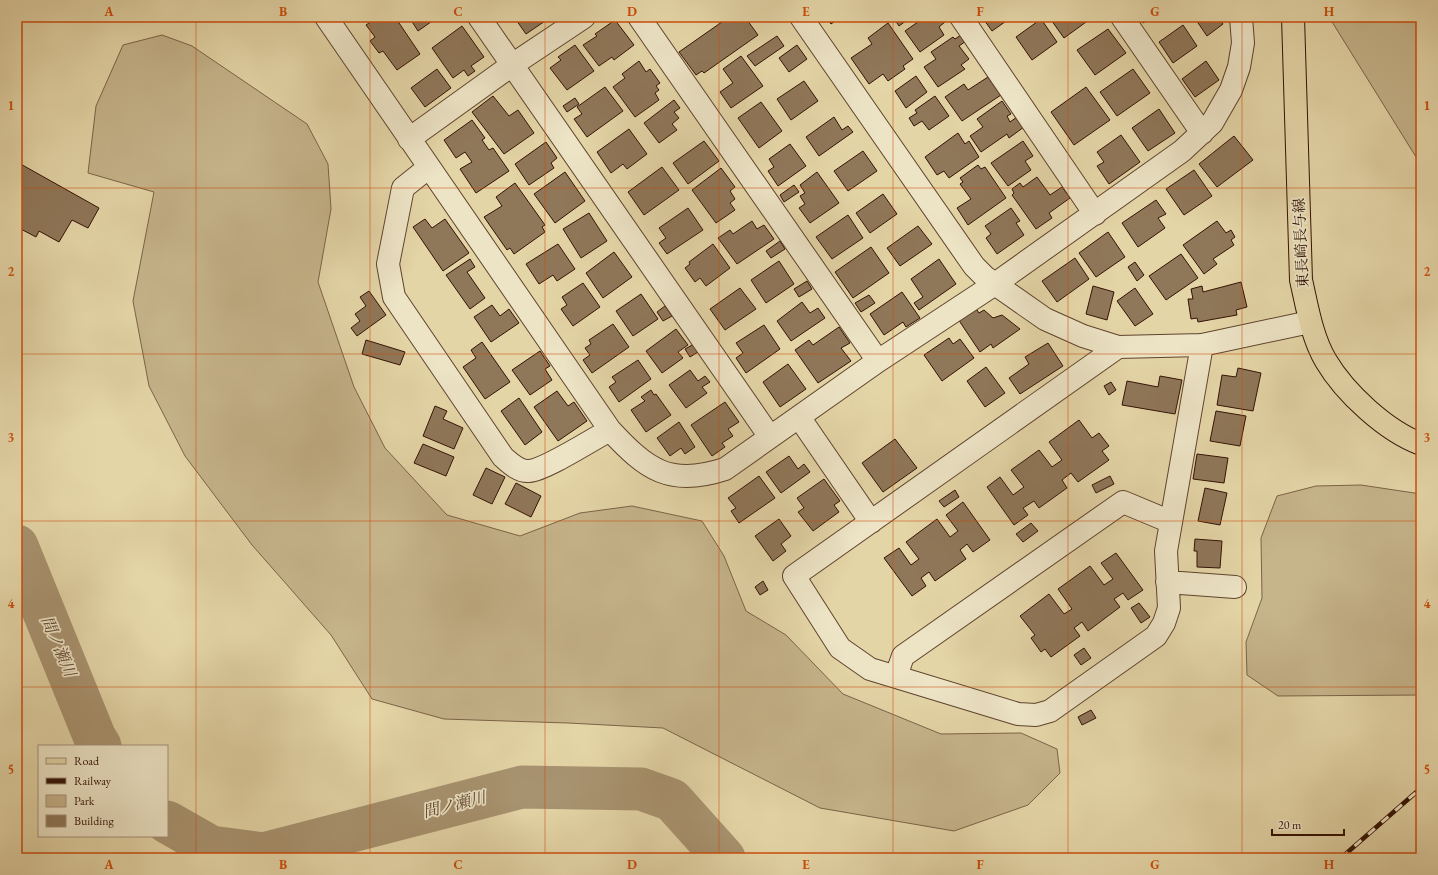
<svg xmlns="http://www.w3.org/2000/svg" width="1438" height="875" viewBox="0 0 1438 875" font-family="'EB Garamond','Noto Serif JP',serif">
<style>
.green{fill:#c6b48b;stroke:#7c6348}
.lines{fill:none;stroke-linecap:round;stroke-linejoin:round}
.river{stroke:#a89370;stroke-width:43}
.building{fill:#8f7759;stroke:#331204}
.minor-casing{stroke:#5f432d;stroke-width:24}
.tertiary-casing{stroke:#5f432d;stroke-width:24}
.primary-casing{stroke:#331204;stroke-width:24}
.minor{stroke:#ede4c6;stroke-width:22}
.tertiary{stroke:#ede4c6;stroke-width:22}
.primary{stroke:#e4d5a7;stroke-width:22}
.rail-casing{stroke:#331204;stroke-width:4.5}
.rail{stroke:#ede4c6;stroke-width:3;stroke-dasharray:9;stroke-linecap:butt}
.grid{fill:none;stroke:#cd4e0b;stroke-width:1;stroke-opacity:0.55}
.labels{text-anchor:middle;stroke-width:3.5;stroke-linejoin:round;paint-order:stroke}
.street-label{font-size:15px;fill:#331204;stroke:#ede4c6}
.water-label{font-size:16px;font-style:italic;fill:#62462f;stroke:#ede4c6}
.neatline{fill:none;stroke:#cd4e0b;stroke-width:1.5}
.grid-label{font-size:13px;text-anchor:middle;font-weight:bold;fill:#cd4e0b}
</style>
<rect width="100%" height="100%" fill="#e4d5a7"/>
<filter id="stains"><feTurbulence type="fractalNoise" baseFrequency=".005" numOctaves="4"/><feColorMatrix values="0 0 0 0 .2 0 0 0 0 .09 0 0 0 0 .02 0 0 0 .5 -.17"/></filter>
<radialGradient id="worn" r=".72"><stop offset=".6" stop-color="#630" stop-opacity="0"/><stop offset="1" stop-color="#630" stop-opacity=".3"/></radialGradient>
<path class="green" d="M1329 17H1421V165Z
M162 35 192 46 307 124 328 164 331 209 318 282 354 387 385 448 447 515 520 536 580 513 632 506 702 521 724 556 746 611 786 635 843 694 941 734 1021 733 1057 749 1060 773 1028 805 954 831 820 808 663 728 568 723 444 719 372 699 331 635 252 545 185 456 149 386 133 301 154 192 88 173 96 106 123 45Z
M1361 485 1421 494V695L1278 696 1247 675 1246 642 1262 598 1261 538 1277 496 1316 486Z"/>
<g class="lines">
<path class="river" d="M17 546 95 738 100 746
M167 822 211 847 263 854 522 787 641 789 672 800 724 858"/>
</g>
<path class="building" d="M378 17H395L420 54 397 70 383 51 379 53 370 41 375 37 366 25Z
M409 17H438L418 31Z
M514 17H551L526 34Z
M729 17 734 21 740 17H745L758 35 704 73 702 71 696 75 679 52Z
M826 17H841L831 24Z
M893 17H911L899 26Z
M925 17H932L934 20 938 17H942L945 22 939 27 944 35 920 52 905 31Z
M982 17H1012L992 31Z
M1049 17H1093L1064 38Z
M1139 17H1151L1143 23Z
M1194 17H1218L1223 24 1207 36Z
M1041 19 1057 42 1032 60 1016 37Z
M615 20 634 45 614 60 612 57 599 66 583 45 597 36 595 34Z
M888 23 913 59 903 66 905 69 888 81 883 74 869 84 851 58 872 44 868 38Z
M1183 25 1197 46 1173 63 1159 42Z
M462 26 484 57 471 66 475 71 468 76 464 70 453 78 432 48Z
M1108 29 1126 53 1095 75 1077 50Z
M961 35 966 41 959 46 969 59 961 65 965 69 938 87 924 67 936 59 931 52 953 37 955 39Z
M777 36 784 46 755 66 747 56Z
M575 45 594 71 567 90 550 68 561 60 558 57Z
M797 45 807 59 789 72 779 58Z
M741 56 763 86 731 108 720 92 733 83 723 69Z
M639 61 646 72 650 69 660 83 656 86 659 90 655 93 659 100 635 117 613 87 625 78 622 74Z
M1206 61 1219 80 1195 97 1182 79Z
M437 69 451 88 425 107 411 88Z
M1133 69 1150 93 1117 116 1100 92Z
M916 76 927 92 906 108 895 91Z
M988 77 1001 95 962 121 945 97 964 84 968 90Z
M804 81 818 101 791 120 777 99Z
M605 87 623 111 587 137 574 119 582 114 577 107Z
M1086 87 1110 120 1074 145 1051 112Z
M493 96 509 116 518 110 534 133 504 154 472 112Z
M935 96 949 116 929 130 922 121 914 126 909 118 917 113 915 110Z
M575 98 579 104 567 112 563 106Z
M674 100 680 108 674 112 679 118 672 124 677 130 659 143 644 123Z
M1002 101 1011 114 1007 116 1010 122 1017 117 1024 127 1009 138 1007 134 981 152 970 136 983 127 977 119Z
M761 102 782 131 759 148 738 118Z
M1159 109 1175 133 1148 151 1132 128Z
M834 117 842 130 848 126 853 132 819 156 806 137Z
M472 120 485 138 482 140 489 150 493 148 509 171 476 193 460 169 472 162 465 152 456 158 444 140Z
M629 129 647 154 627 169 623 164 611 173 597 152Z
M958 133 965 144 969 141 979 157 949 178 944 171 937 175 925 157Z
M1121 135 1140 162 1109 184 1097 166 1104 162 1097 152Z
M1234 136 1253 160 1217 187 1199 164Z
M704 141 719 161 688 184 673 163Z
M1023 141 1033 156 1025 161 1031 170 1008 186 991 163Z
M546 142 557 158 551 163 554 168 529 185 515 164Z
M790 144 806 166 778 186 768 171 774 167 769 159Z
M863 151 877 171 848 191 834 171Z
M17 162 99 208 88 228 72 220 59 242 39 231 36 237 17 227 21 220 17 218Z
M978 165 981 169 985 167 1006 198 968 225 957 208 971 199 960 184 963 182 960 178Z
M662 167 679 190 644 215 628 192Z
M721 168 735 187 730 191 735 199 730 203 735 210 716 223 692 190Z
M1194 170 1212 196 1184 215 1166 189Z
M565 172 585 201 555 223 534 194Z
M817 172 839 203 810 223 799 208 805 204 800 196 805 193 800 185Z
M1037 177 1050 195 1062 187 1070 198 1049 213 1052 218 1036 229 1012 195 1014 193 1012 189 1020 183 1023 187Z
M515 183 545 225 542 227 545 232 514 254 510 248 507 250 484 217 502 206 496 197Z
M794 185 799 192 784 202 780 195Z
M883 194 897 214 870 233 856 213Z
M1156 200 1166 214 1158 218 1165 228 1138 247 1122 223Z
M688 208 703 230 667 254 659 243 666 238 659 228Z
M1011 208 1020 221 1016 223 1024 235 997 254 986 238 991 234 985 226Z
M589 213 607 241 581 258 563 229Z
M848 215 863 238 832 259 816 237Z
M425 219 432 228 445 219 469 253 443 271 413 227Z
M752 221 757 229 764 225 774 239 737 264 718 238 730 230 733 234Z
M1217 221 1226 233 1231 230 1235 237 1231 240 1234 245 1213 259 1217 264 1204 274 1183 245Z
M918 226 932 244 900 266 887 248Z
M1108 232 1125 257 1096 277 1079 253Z
M780 241 785 249 771 258 766 251Z
M558 244 575 269 557 281 553 275 539 284 526 264Z
M713 244 730 268 706 286 700 278 695 282 685 268 690 264 689 262Z
M871 247 889 273 853 298 835 272Z
M614 252 632 277 603 298 586 273Z
M1181 254 1198 278 1166 300 1149 276Z
M1075 258 1089 279 1057 302 1042 281Z
M470 259 475 267 467 272 485 298 470 309 446 275Z
M939 259 956 284 919 310 914 303 923 297 911 279Z
M779 261 794 284 766 303 751 280Z
M1135 262 1144 275 1137 281 1128 267Z
M807 281 812 289 799 297 794 289Z
M1241 282 1247 307 1236 310 1237 315 1198 322 1197 318 1191 319 1188 299H1193L1191 289 1202 286 1203 292Z
M583 283 600 307 573 326 561 309 567 305 562 297Z
M1093 286 1114 292 1107 320 1086 314Z
M740 288 756 309 725 330 710 309Z
M1135 288 1153 314 1135 326 1117 301Z
M369 291 386 315 357 336 351 328 360 321 355 314 366 306 360 297Z
M902 292 920 318 906 327 903 322 884 335 870 314Z
M641 294 658 319 633 336 616 311Z
M869 295 875 303 861 312 855 303Z
M802 302 810 313 818 308 825 318 791 341 777 321Z
M492 305 500 316 509 309 519 323 491 342 474 317Z
M665 306 672 316 663 321 657 312Z
M975 307 979 313 984 310 993 318 1002 315 1020 329 993 348 991 344 980 352 958 319Z
M613 324 629 347 592 373 583 360 590 355 585 348 591 344 589 340Z
M764 325 780 349 746 373 736 358 743 353 736 343Z
M839 327 850 343 841 348 851 361 818 383 795 350 809 340 813 345Z
M676 329 688 345 678 352 683 358 662 373 646 351Z
M949 338 953 344 960 339 974 358 942 381 924 355Z
M366 340 405 352 400 365 362 354Z
M482 342 510 382 485 399 463 367 476 358 471 350Z
M1048 343 1063 366 1020 394 1009 378 1029 364 1025 357Z
M694 344 698 352 690 357 685 349Z
M540 351 550 366 545 369 552 380 530 395 512 370Z
M638 360 651 379 619 402 609 387 616 382 612 377Z
M788 364 806 389 780 407 763 382Z
M986 367 1005 393 985 407 967 381Z
M1238 368 1261 373 1253 411 1217 405 1222 375 1236 377Z
M690 370 698 381 705 376 710 382 702 387 707 393 686 408 669 385Z
M1160 376 1182 380 1175 414 1122 405 1127 381 1158 387Z
M1111 382 1116 390 1109 395 1104 386Z
M651 390 654 395 656 394 671 415 646 432 631 410 645 401 641 397Z
M557 391 568 406 574 402 587 421 558 441 534 407Z
M519 398 542 432 525 445 501 411Z
M725 402 739 422 728 429 733 436 722 443 725 447 712 456 691 425Z
M435 406 447 411 443 419 463 428 454 449 423 436Z
M1216 411 1246 416 1240 446 1210 441Z
M1079 420 1092 438 1099 433 1109 446 1102 451 1109 460 1078 482 1071 473 1062 480 1067 488 1039 508 1034 501 1023 508 1028 515 1014 525 987 487 1000 477 1013 495 1024 487 1011 470 1039 450 1052 467 1062 460 1049 442Z
M679 422 695 447 685 454 681 448 670 456 657 438Z
M895 439 917 468 883 492 862 463Z
M423 444 454 457 446 476 414 463Z
M1197 454 1228 458 1224 483 1193 479Z
M789 456 798 469 804 464 810 472 781 493 766 472Z
M486 468 505 477 492 504 473 495Z
M759 476 775 498 739 523 731 511 736 508 728 498Z
M1110 476 1114 484 1096 493 1092 485Z
M824 479 840 501 834 505 839 512 813 531 798 512 804 508 797 498Z
M516 483 541 496 531 517 505 504Z
M1205 488 1227 493 1220 525 1198 521Z
M955 490 959 497 944 507 939 501Z
M963 502 990 540 973 552 967 544 960 550 966 559 935 581 929 572 921 578 926 586 912 596 884 558 899 548 911 565 919 559 906 542 937 519 950 537 958 531 946 515Z
M779 519 791 536 781 544 786 551 773 561 755 536Z
M1031 523 1038 531 1023 542 1016 534Z
M1195 539 1222 541 1220 568 1197 567V551H1194Z
M1116 553 1143 590 1128 600 1123 593 1114 599 1120 607 1088 631 1082 622 1074 628 1080 636 1051 657 1045 649 1041 652 1031 638 1035 635 1020 616 1049 594 1064 614 1072 609 1058 589 1090 566 1104 585 1113 579 1101 563Z
M763 581 768 590 760 595 755 587Z
M1139 603 1150 617 1141 623 1131 608Z
M1084 648 1091 658 1081 665 1074 655Z
M1091 710 1096 718 1082 725 1078 717Z"/>
<g class="lines">
<defs>
<path id="minor" d="M326 17 610 430C647 470 670 487 725 469L878 361 995 284 1182 151 1212 123 1231 90 1239 67 1243 43 1241 17
M479 17 770 437
M639 17 878 361
M961 17 1095 214
M1122 17 1202 133
M409 139 512 65 584 17
M428 168 403 188 388 264 394 297 503 457C510 463 519 472 529 471 545 470 593 439 610 430
M1118 347 794 576 840 648 870 669 1018 714 1036 715 1050 711 1156 636 1164 623 1169 608 1166 551 1202 345
M799 417 871 522
M1167 582 1235 587
M896 676 903 656 1123 502 1171 522"/>
<path id="tertiary" d="M801 17 974 266 985 277 1045 319 1083 336 1118 347 1202 345 1310 322"/>
<path id="primary" d="M1293 17 1301 280C1307 306 1312 338 1326 361 1345 393 1386 431 1421 444"/>
</defs>
<use href="#minor" class="minor-casing"/>
<use href="#tertiary" class="tertiary-casing"/>
<use href="#primary" class="primary-casing"/>
<use href="#minor" class="minor"/>
<use href="#tertiary" class="tertiary"/>
<use href="#primary" class="primary"/>
<defs>
<path id="rail" d="M1341 858 1421 788"/>
</defs>
<use href="#rail" class="rail-casing"/>
<use href="#rail" class="rail"/>
</g>
<path class="grid" d="M196 17V858M370 17V858M545 17V858M719 17V858M893 17V858M1068 17V858M1242 17V858M17 188H1421M17 354H1421M17 521H1421M17 687H1421"/>
<g class="labels">
<g class="street-label">
<text transform="translate(1301 243) rotate(-93)" y="5">東長崎長与線</text>
</g>
<g class="water-label">
<text transform="translate(59 646) rotate(67)" y="6">間ノ瀬川</text>
<text transform="translate(454 804) rotate(-14)" y="6">間ノ瀬川</text>
</g>
</g>
<rect width="1438" height="875" fill="none" stroke="#e4d5a7" stroke-width="44"/>
<rect x="38" y="745" width="130" height="92" fill="#ede4c6" stroke="#a39078"/>
<rect x="46" y="758" width="20" height="6" fill="#e4d5a7" stroke="#a39078"/>
<text x="74" y="765" font-size="12" fill="#331204">Road</text>
<rect x="46" y="778" width="20" height="6" fill="#331204" stroke="#a39078"/>
<text x="74" y="785" font-size="12" fill="#331204">Railway</text>
<rect x="46" y="795" width="20" height="12" fill="#c6b48b" stroke="#a39078"/>
<text x="74" y="805" font-size="12" fill="#331204">Park</text>
<rect x="46" y="815" width="20" height="12" fill="#8f7759" stroke="#a39078"/>
<text x="74" y="825" font-size="12" fill="#331204">Building</text>
<path d="M1272 829v6h72v-6" fill="none" stroke="#331204" stroke-width="2"/>
<text x="1278" y="829" font-size="12" fill="#331204" stroke="#ede4c6" stroke-width="3" paint-order="stroke">20 m</text>
<rect x="22" y="22" width="1394" height="831" class="neatline"/>
<g class="grid-label">
<text x="109" y="16">A</text>
<text x="283" y="16">B</text>
<text x="458" y="16">C</text>
<text x="632" y="16">D</text>
<text x="806" y="16">E</text>
<text x="980" y="16">F</text>
<text x="1155" y="16">G</text>
<text x="1329" y="16">H</text>
<text x="11" y="110">1</text>
<text x="1427" y="110">1</text>
<text x="11" y="276">2</text>
<text x="1427" y="276">2</text>
<text x="11" y="442">3</text>
<text x="1427" y="442">3</text>
<text x="11" y="608">4</text>
<text x="1427" y="608">4</text>
<text x="11" y="774">5</text>
<text x="1427" y="774">5</text>
<text x="109" y="869">A</text>
<text x="283" y="869">B</text>
<text x="458" y="869">C</text>
<text x="632" y="869">D</text>
<text x="806" y="869">E</text>
<text x="980" y="869">F</text>
<text x="1155" y="869">G</text>
<text x="1329" y="869">H</text>
</g>
<rect width="100%" height="100%" filter="url(#stains)"/>
<rect width="100%" height="100%" fill="url(#worn)"/>
</svg>
